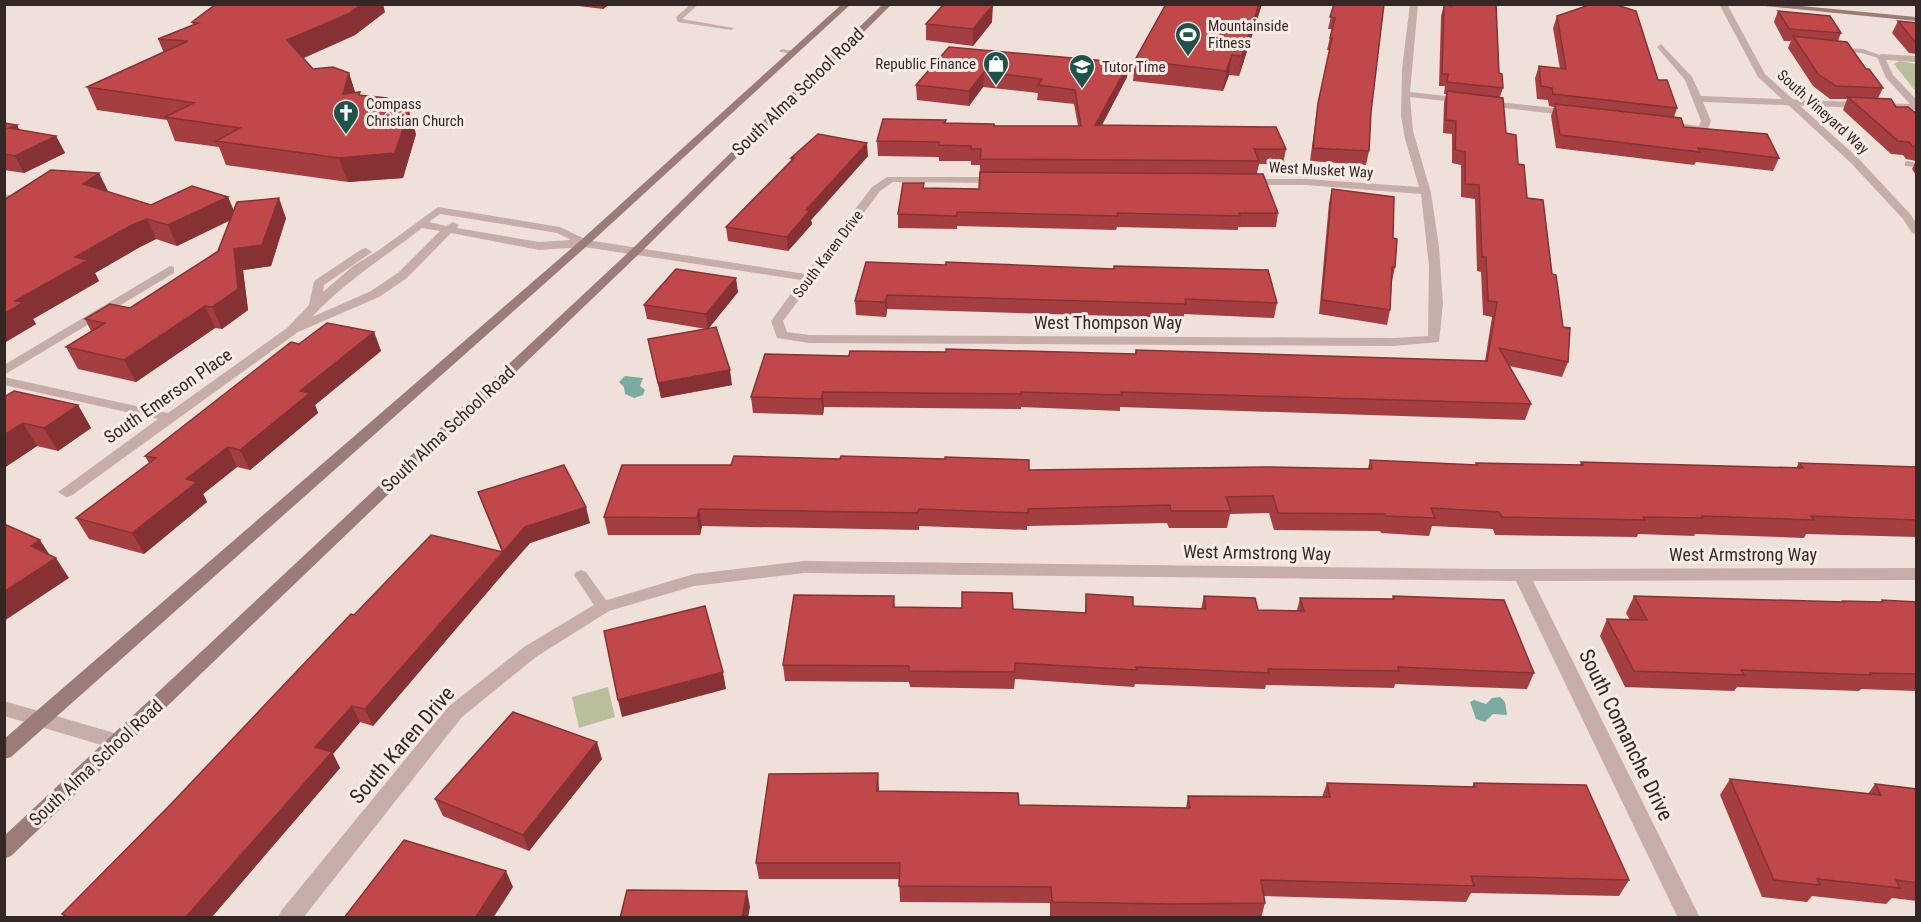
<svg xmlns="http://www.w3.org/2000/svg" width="1921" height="922" viewBox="0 0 1921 922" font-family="'Roboto Condensed',sans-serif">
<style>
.green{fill:#bbbe9b}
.water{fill:#7aaba1}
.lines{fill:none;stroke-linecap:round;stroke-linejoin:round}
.service{fill:#c7ada7;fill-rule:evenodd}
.minor{fill:#c7ada7;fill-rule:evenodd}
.tertiary{fill:#c7ada7;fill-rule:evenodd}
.secondary{fill:#9b7c78;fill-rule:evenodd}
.wall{fill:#a53e40}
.shaded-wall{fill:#863234}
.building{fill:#c0484a;stroke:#863234;stroke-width:1.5}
.labels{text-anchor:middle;stroke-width:6;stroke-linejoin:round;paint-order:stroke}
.far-poi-label{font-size:15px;fill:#342827;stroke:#f8ebe6;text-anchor:start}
.far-street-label{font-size:15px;fill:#342827;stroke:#f8ebe6}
.street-label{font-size:18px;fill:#342827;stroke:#f8ebe6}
.near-street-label{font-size:21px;fill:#342827;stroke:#f8ebe6}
</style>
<rect width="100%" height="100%" fill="#f0e0da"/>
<path class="green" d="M1900 61 1916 64V92L1894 64Z
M608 687 615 717 579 728 572 697Z"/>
<path class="water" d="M625 376 643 378 640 386 645 390 643 395 634 398 625 394 624 387 619 382Z
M1500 697 1505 702 1507 715 1493 714 1485 722 1476 719 1470 702 1474 700 1486 704 1492 698Z"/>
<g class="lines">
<path class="service" d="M691 4H699L682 19 734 28 731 30 678 22 676 17Z
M1837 48 1863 49 1885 57 1881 59 1862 53 1839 51 1837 50Z
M782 49 797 52 793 54 780 52 779 51Z
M1908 161 1916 163V167L1905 166V162Z
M581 570 586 572 608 603 610 607 608 611H598L574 575 576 572Z"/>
<path class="minor" d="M1410 4H1418L1410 92 1572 110 1577 113 1572 116 1410 97 1413 131 1431 193 1439 247 1443 304 1439 342 1393 346 809 343 777 338 771 321 801 280 584 247 539 250 451 233 407 278 379 297 298 332 71 496 66 497 58 492 158 419 4 385V377L168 413 287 328 309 305 314 281 362 249 366 248 372 252 324 285 323 292 353 266 379 250 438 207 560 227 587 240 806 274 872 187 887 177H1000L1005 180 1000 183 893 182 880 191 783 321 787 332 809 335 1393 338 1428 336 1429 266 1421 194 1306 185H1246L1241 182 1246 179H1306L1419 187 1405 139 1401 116 1402 69ZM440 214 557 233 571 240 539 242 457 228 459 225 453 222 446 226 429 222ZM422 228 440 231 399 272 371 291 312 317C344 282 385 257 422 228Z
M1661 44 1692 77 1701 96 1910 104 1886 78 1877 57 1881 54 1916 56V62L1886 60 1893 75 1916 99V110L1703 102 1711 121 1707 131 1661 126 1659 124 1664 121 1699 126 1701 121 1685 80 1657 47Z
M4 194 10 195 11 197 4 201Z
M170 266 174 267V273L4 375V365Z
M804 561 1488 569 1916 568V580L1533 581 1700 918H1678L1516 581 804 573 694 586 609 611 536 657 462 717 303 918H278L281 911 448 707 524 647 597 603 694 574Z
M4 701 118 734 125 736 128 742 125 748 118 750 4 716Z"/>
<path class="tertiary" d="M1719 4H1727L1765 74 1859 159 1911 215 1916 223V234L1912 233 1903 219 1851 163 1758 77Z"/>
<path class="secondary" d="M842 4H851L588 245 11 757 4 759V739L580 241Z
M883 4H892L641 252 11 856 4 859V836L633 248Z
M1744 4H1781L1916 17V21Z"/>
</g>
<path class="wall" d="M562 4H610L603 9Z
M1166 4H1262L1239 76 1229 75 1223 91 1133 81 1135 60Z
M1334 4 1371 112 1369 151 1366 165 1310 161 1316 116 1330 50H1327L1332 29H1328Z
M1451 4H1496L1499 73 1503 88 1500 97 1506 133 1518 164 1527 198 1552 274 1568 362 1562 377 1509 366 1531 404 1525 420 1120 407V411L1021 407V409L824 407 823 415 753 413 751 397 849 356 1135 354 1136 350 1485 361 1492 317 1483 315 1481 272 1477 271 1475 199 1461 197V165L1452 163V134L1443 133 1444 103 1446 94H1444L1445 86H1439L1441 16 1444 5 1451 6Z
M1778 11 1841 33 1838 41 1883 88 1878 98 1896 107 1917 114V177L1912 169 1916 161 1906 159 1903 155 1891 154 1843 110 1847 99H1830L1813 86 1788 48 1791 41H1784L1774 22Z
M385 12 355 35 303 58 313 69 349 73 355 93 416 134 403 178 348 182 226 165 219 147 175 141 167 120 97 110 87 87 164 53 158 39 193 25 192 22Z
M1557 16 1658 80 1677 108 1674 117 1684 127 1779 158 1773 171 1696 162 1694 165 1556 148 1551 116 1554 107 1549 106 1548 100 1537 99 1535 78 1539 66 1560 69 1553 28Z
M1898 21 1917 23V54L1909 53 1892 33Z
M992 22 973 46 926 40V24Z
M949 47 1127 77 1102 125 1286 149 1283 164H1259L1257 173 1278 213 1276 227H1238V230L1117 227 1116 230 957 226V229L898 228V214L924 183V188L979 189 980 165H971V161H939V157L878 156 877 141 946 120V123L994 126H1078L1074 104 1037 100 1038 93 983 87 969 106 917 100 916 85Z
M4 123 17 125 19 130 56 136 65 153 24 173 4 170Z
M868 156 811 220 812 224 788 251 728 241 726 227 791 161V158Z
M1332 189 1393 238 1395 267 1392 281 1390 310 1387 325 1319 314 1329 203Z
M108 192 151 205 228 197 234 211 286 218 271 266 243 270 248 310 222 329 215 328 136 382 78 369 66 347 91 331 85 319 130 308 219 251 231 220 177 246 156 239 140 247 95 273 99 281 33 319 36 324 4 343Z
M866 262 1277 303 1274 318 1184 314V318L887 309 886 317 856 315 855 301Z
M738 292 709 328 732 385 661 398 648 339 706 329 647 319 644 305Z
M374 332 381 351 315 405 318 413 250 470 237 467 203 494 207 502 144 554 89 539 76 518 149 463 145 456 299 344Z
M4 397 78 405 91 428 58 451 37 446 4 468Z
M1370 460 1475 465 1476 463 1580 465 1581 462 1796 468 1799 463 1917 467V537L1806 534 1804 538 1695 534 1694 536 1638 534 1637 537 1495 535 1493 529 1432 526 1429 536 1381 533 1380 531 1274 530 1269 513 1230 514 1227 528H1169L1167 523 1027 526V530L919 526V530L702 526 700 535H608L604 517 1029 470 1368 468Z
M478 492 590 523 530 543 508 568 507 564 508 568 373 726 360 722 333 754 340 768 211 918H65L62 914 171 804 354 615 502 552 484 508Z
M1086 594 1133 606 1201 609 1204 596 1258 610H1297L1300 598 1392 599 1393 596 1534 673 1527 689 1395 684 1394 688 1266 685 1265 689 1135 684 1134 687 1015 679 1014 689 910 687 909 682 785 681 783 665 894 596 895 607 1013 609 1085 613Z
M1634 596 1842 602 1843 601 1881 602 1882 600 1917 602V691L1861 689 1859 691 1737 687 1734 691 1625 687 1600 636 1607 619 1630 620 1626 613Z
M602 759 529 851 443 816 435 799Z
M1730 779 1868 794 1875 784 1917 789V901L1892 898 1886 904 1812 896 1807 902 1762 897 1720 795Z
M1327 783 1472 787 1474 783 1629 880 1619 896 1471 893 1466 902 1264 896 1265 903 1261 918H1050V903L900 902 899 879H759L756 863 879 791 1019 805 1186 808 1188 796 1322 797Z"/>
<path class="shaded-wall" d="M362 4H383L385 12 355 35 295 62 287 40Z
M602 4H610L603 9Z
M1259 4H1262L1239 76 1242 56Z
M993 5 992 22 973 46V29Z
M1232 55 1229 75 1223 91 1226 71Z
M1129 63 1127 77 1094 140 1095 125Z
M984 72 983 87 969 106V91Z
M349 73 356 95 343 94Z
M409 111 416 134 403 178 348 182 339 158Z
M17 125 25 142 9 128Z
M56 136 65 153 24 173 15 156Z
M867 143 868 156 811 220 812 224 788 251 787 237 806 210Z
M99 173 109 193 83 184Z
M228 197 236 217 177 246 168 225Z
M279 198 286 218 271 266 243 270 248 310 222 329 212 307 234 249Z
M147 219 156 239 140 247 95 273 99 281 33 319 36 324 4 343V313L15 301 75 257 130 226Z
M736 278 738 292 708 329 706 314Z
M887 295V309L886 317 885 302Z
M205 306 215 328 136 382 124 360Z
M374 332 381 351 315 405 318 413 250 470 240 450 300 391Z
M730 370 732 385 661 398 658 383Z
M823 392 824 407 823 415 821 399Z
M78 405 91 428 58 451 44 428Z
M23 423 37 446 4 468V435Z
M228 447 237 467 203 494 207 502 144 554 132 533 186 479Z
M586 507 590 523 530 543 508 568 503 552 525 527Z
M699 509 702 526 700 535 697 518Z
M40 540 53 560 56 558 69 578 4 621V592L31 546Z
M503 552 508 568 373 726 365 709Z
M723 672 726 689 622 717 618 700Z
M352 706 360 722 333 754 340 768 211 918H185L315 747Z
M597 742 602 759 529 851 523 835Z
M878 773 879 790 878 808 877 791Z
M506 871 513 887 493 918H475Z
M747 891 750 907 748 918H742Z"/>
<path class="building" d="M216 4H362L348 14 287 40 313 69 333 67 349 73 343 94 360 92 359 95 387 98 409 111 395 153 339 158 216 141 240 128 165 117 194 103 87 87 188 41 158 39 198 23 192 22Z
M944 4H987L993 5 973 29 926 24Z
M1166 4H1259L1242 56 1232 55 1226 71 1135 60Z
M1334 4H1384L1371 112 1369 151 1313 148 1318 103 1332 38H1330L1335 18 1330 17Z
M1452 4H1496L1499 73 1502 74 1503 88 1447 82 1448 74H1442L1444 5 1452 6Z
M1592 4H1614L1636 11 1658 80H1667L1677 108 1553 94 1552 88 1541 86 1539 66 1566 69 1557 16Z
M1778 11 1830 16 1841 33 1789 29Z
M1898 21 1917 23V42H1915Z
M1793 36 1847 42 1866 69H1869L1883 88 1836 86 1818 74Z
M949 47 1129 63 1095 125 1276 127 1286 149H1254L1259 161 980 159 981 149H971V146L939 145V142L877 141 883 119 946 120 944 123 994 124V126H1081L1075 90 1038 85 1042 79 984 72 969 91 916 85Z
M1447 91 1503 98 1506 133 1516 135 1518 164 1524 165 1527 198 1543 200 1552 274 1556 275 1563 327 1570 328 1568 362 1499 348 1531 404 1121 392 1122 395 1021 392V394L823 392 821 399 751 397 765 354 849 356 850 351 946 352V349L1136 354V350L1487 361 1497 302 1488 301 1486 257H1482L1479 185 1465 184V152L1455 150 1456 121 1446 120Z
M1848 97 1891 99 1896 107H1908L1917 114V147L1912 146 1909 142 1898 141Z
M1555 104 1681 118 1684 127 1767 134 1779 158 1698 148 1700 152 1560 135Z
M4 123 17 125 9 128 56 136 15 156 4 154Z
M818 134 867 143 806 210H810L787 237 726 227 794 158H791Z
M51 170 99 173 83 184 151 205 192 186 228 197 168 225 147 219 130 226 75 257 88 260 15 301 24 302 4 314V200Z
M980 172 1263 174 1278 213H1239L1240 216 1117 213 1118 216 957 212V216L898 214 903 183H924L923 188 979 189Z
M1332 189 1394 197 1393 238 1397 239 1395 267H1392L1390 310 1322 300Z
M279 198 262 245 234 249 238 289 212 307 205 306 124 360 66 347 105 323 85 319 110 304 130 308 220 250 218 251 237 202Z
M866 262 946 265V262L1114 269V266L1268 270 1277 303 1185 299 1186 304 887 295 885 302 855 301Z
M676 269 736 278 706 314 644 305Z
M327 323 374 332 300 391 310 393 240 450 228 447 186 479 197 482 132 533 76 518 156 458 145 456 291 342 299 344Z
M716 327 730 370 658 383 648 339Z
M14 391 78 405 44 428 23 423 4 435V397Z
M734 456 840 459 841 456 945 459V457L1029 460V470L1266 467 1372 469 1370 460 1477 465 1476 463 1583 465 1581 462 1803 468 1799 463 1917 467V520L1811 516 1814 520 1702 516 1703 518 1643 517 1645 520 1502 517 1499 512 1431 508 1435 518 1386 516 1385 514 1278 513 1273 496 1226 497 1231 511H1171L1170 505 1028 509V513L919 509 918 513 699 509 697 518 604 517 622 465H731Z
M564 465 586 507 525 527 503 552 478 492Z
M4 524 40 540 31 546 56 558 4 592Z
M431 535 503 552 365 709 352 706 315 747 332 752 185 918H70L62 914 171 804 351 614 354 615Z
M962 592 1012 593 1013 609 1086 613V594L1133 597V606L1206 609 1204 596 1255 598 1258 610 1304 611 1300 598 1394 599 1393 596 1504 600 1534 673 1398 667 1399 671 1268 669 1269 673 1136 667 1137 670 1015 663V672L909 671V666L783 665 794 595 894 596 893 607 962 608Z
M1634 596 1844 602 1843 601 1883 602 1882 600 1917 602V674L1870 673 1871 675 1741 670 1744 675 1634 671 1607 619 1647 620Z
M705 606 723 672 618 700 604 631Z
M513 712 597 742 523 835 435 799Z
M878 773 877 791 1018 793 1019 805 1190 808 1188 796 1330 797 1327 783 1475 787 1474 783 1586 785 1629 880 1471 876 1474 886 1261 880 1265 903 1172 904 1052 902 1051 887 899 886 900 863H756L769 774Z
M1730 779 1881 795 1875 784 1917 789V883L1896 880 1900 888 1817 879 1820 885 1774 880Z
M404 840 506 871 475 918H344Z
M627 890 747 891 742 918H620Z"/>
<defs>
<symbol id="stadium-pin" viewBox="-11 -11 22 30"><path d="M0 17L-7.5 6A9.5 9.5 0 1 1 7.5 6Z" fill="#1f5349" stroke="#f8ebe6"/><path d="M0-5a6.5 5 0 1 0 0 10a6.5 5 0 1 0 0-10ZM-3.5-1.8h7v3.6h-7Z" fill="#fff"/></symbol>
<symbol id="shop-pin" viewBox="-11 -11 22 30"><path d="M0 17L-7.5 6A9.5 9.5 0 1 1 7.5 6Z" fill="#1f5349" stroke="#f8ebe6"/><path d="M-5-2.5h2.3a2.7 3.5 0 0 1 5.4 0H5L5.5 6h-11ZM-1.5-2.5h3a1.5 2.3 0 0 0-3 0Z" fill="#fff"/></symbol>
<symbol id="school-pin" viewBox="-11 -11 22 30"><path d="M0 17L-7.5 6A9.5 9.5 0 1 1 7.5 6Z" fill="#1f5349" stroke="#f8ebe6"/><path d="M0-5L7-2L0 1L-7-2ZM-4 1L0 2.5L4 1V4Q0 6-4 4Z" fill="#fff"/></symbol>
<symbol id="church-pin" viewBox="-11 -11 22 30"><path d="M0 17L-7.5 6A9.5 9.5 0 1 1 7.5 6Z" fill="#1f5349" stroke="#f8ebe6"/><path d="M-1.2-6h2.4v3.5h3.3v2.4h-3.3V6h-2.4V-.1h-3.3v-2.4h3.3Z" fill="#fff"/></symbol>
</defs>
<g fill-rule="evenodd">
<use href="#stadium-pin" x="1173" y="20" width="30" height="40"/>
<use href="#shop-pin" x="981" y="49" width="30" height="40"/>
<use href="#school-pin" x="1067" y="52" width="30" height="40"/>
<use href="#church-pin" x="331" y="98" width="30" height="40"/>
</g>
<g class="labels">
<g class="far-poi-label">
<text x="1208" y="31">Mountainside<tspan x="1208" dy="17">Fitness</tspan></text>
<text x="976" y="69" text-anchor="end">Republic Finance</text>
<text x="1102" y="72">Tutor Time</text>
<text x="366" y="109">Compass<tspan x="366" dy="17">Christian Church</tspan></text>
</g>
<g class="far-street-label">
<text transform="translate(1823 112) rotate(42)" y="5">South Vineyard Way</text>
<text transform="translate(1321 170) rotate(3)" y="5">West Musket Way</text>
<text transform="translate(828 254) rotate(-53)" y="5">South Karen Drive</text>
</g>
<g class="street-label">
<text transform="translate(798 92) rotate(-44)" y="6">South Alma School Road</text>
<text x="1108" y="329">West Thompson Way</text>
<text transform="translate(168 396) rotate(-35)" y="6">South Emerson Place</text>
<text transform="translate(448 429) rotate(-43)" y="6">South Alma School Road</text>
<text transform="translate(1257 553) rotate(1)" y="6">West Armstrong Way</text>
<text x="1743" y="561">West Armstrong Way</text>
<text transform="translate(96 763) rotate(-43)" y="6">South Alma School Road</text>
</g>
<g class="near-street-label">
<text transform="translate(1626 735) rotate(64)" y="7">South Comanche Drive</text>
<text transform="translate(402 745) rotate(-49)" y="7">South Karen Drive</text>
</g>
</g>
<rect width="1921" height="922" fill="none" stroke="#342827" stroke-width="12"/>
</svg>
